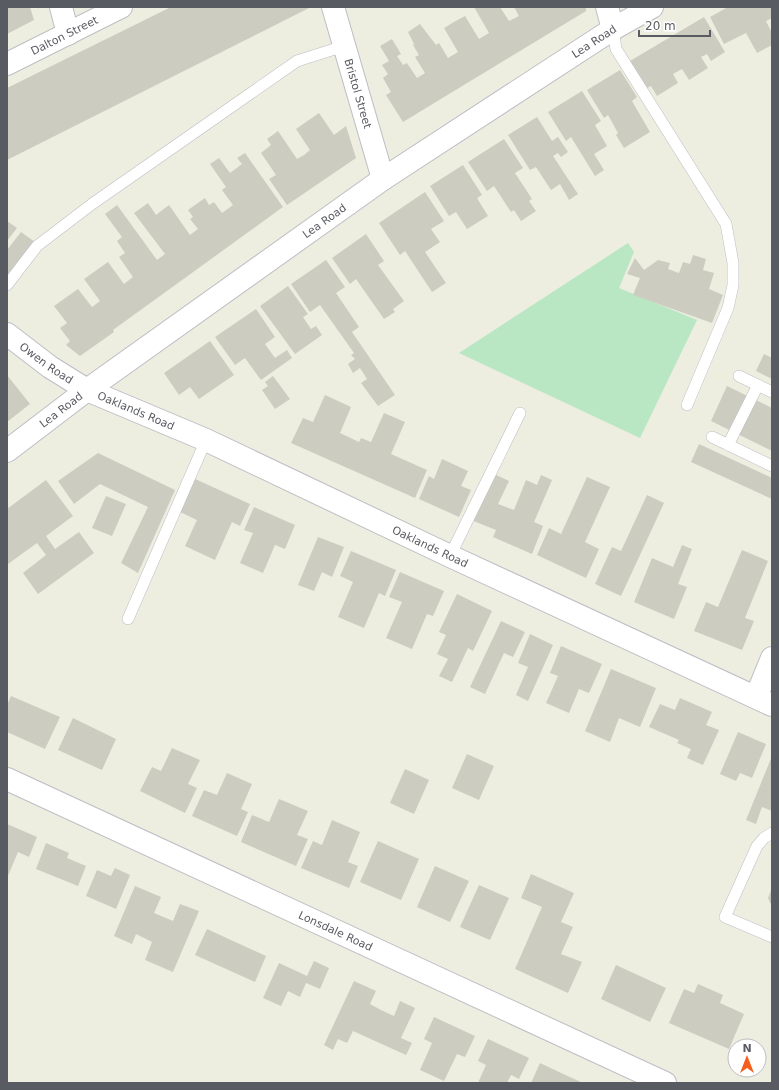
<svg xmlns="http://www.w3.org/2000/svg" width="779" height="1090" viewBox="0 0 779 1090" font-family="'DejaVu Sans',sans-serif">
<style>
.green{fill:#b9e7c3}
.building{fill:#cdccc1}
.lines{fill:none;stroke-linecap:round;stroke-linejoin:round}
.service-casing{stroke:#bdbec5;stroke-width:12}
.minor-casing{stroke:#bdbec5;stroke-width:24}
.tertiary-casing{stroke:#bdbec5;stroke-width:24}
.service{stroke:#fff;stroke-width:11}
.minor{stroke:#fff;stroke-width:22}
.tertiary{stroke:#fff;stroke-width:22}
.labels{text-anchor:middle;stroke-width:3.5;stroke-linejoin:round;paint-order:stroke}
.street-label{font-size:11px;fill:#595b62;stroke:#fff}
</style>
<rect width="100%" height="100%" fill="#edede0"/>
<path class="green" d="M628 243 634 252 619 288 697 320 640 438 459 353Z"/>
<path class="building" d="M7 7H30L34 20 7 34Z
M171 7H311L7 160V88Z
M474 7H500L509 21 519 16 514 7H586V11L403 122 386 95 391 92 383 78 388 74 382 65 389 61 380 46 392 39 401 54 397 56 403 65 407 63 417 78 425 73 415 57 419 55 413 45 414 44 408 32 420 24 436 45 439 43 448 58 458 52 444 28 454 22 465 16 479 39 489 33Z
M728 7H772V18L766 21 772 33V45L757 53 746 33 724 44 710 17Z
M704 17 725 52 711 61 707 54 701 57 708 68 689 80 682 69 673 74 678 83 657 96 651 86 647 88 630 61Z
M620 70 637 97 632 101 650 132 624 148 616 135 618 133 608 115 604 118 587 90Z
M582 91 601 121 595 125 607 146 594 154 604 170 595 176 571 137 566 141 548 112Z
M319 113 334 135 346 126 356 158 287 205 269 179 276 175 261 153 271 145 267 139 278 131 297 159 304 155 310 150 296 129Z
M537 117 552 141 558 137 568 152 561 157 558 153 553 156 578 194 569 200 560 184 551 190 536 167 530 170 508 135Z
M504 139 523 168 515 173 532 199 529 201 536 211 521 221 514 210 511 212 494 186 487 191 468 162Z
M245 153 283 207 113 330 114 332 80 356 66 345 70 341 60 328 67 323 54 306 78 289 92 307 100 301 84 279 108 262 124 284 133 277 119 257 125 253 117 241 122 237 105 214 117 205 157 260 165 254 134 213 148 203 156 215 169 205 190 235 198 229 190 219 193 217 188 210 205 198 209 205 214 202 222 213 233 205 222 190 226 187 210 164 219 158 230 173 242 164 237 158Z
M463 165 482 195 477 198 488 216 467 229 456 212 449 216 430 186Z
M425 192 444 221 431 229 440 242 425 252 446 283 432 292 405 251 400 255 379 223Z
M7 221 17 228 7 241Z
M21 232 35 242 7 278V250Z
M366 234 384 261 378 265 404 301 393 309 395 312 384 319 356 279 350 284 332 258Z
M693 255 706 259 703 270 714 273 709 289 723 295 712 323 633 295 640 278 627 274 635 258 644 270 658 260 670 263 668 269 679 273 683 262 690 264Z
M326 260 345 287 336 293 359 327 352 332 395 395 378 406 361 383 367 379 360 368 353 373 348 364 355 359 351 355 354 353 320 305 310 312 291 284Z
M288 286 308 314 303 317 311 329 316 326 322 335 295 354 260 306Z
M256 309 275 337 265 344 275 358 287 350 292 358 261 380 245 358 235 365 215 337Z
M210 341 234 375 199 399 190 387 179 395 164 373Z
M764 354 772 358V379L756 371Z
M7 375 30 404 7 422Z
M273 376 290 399 275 409 262 390 268 386 265 382Z
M727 386 772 408V451L711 421Z
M325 395 351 407 340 433 359 442 361 438 371 442 384 413 405 422 391 454 427 470 415 498 291 443 303 418 313 422Z
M699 444 772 478V499L691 462Z
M98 453 175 490 138 573 121 563 148 507 100 484 74 504 58 481Z
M442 459 468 471 461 486 471 490 459 517 419 499 429 476 434 479Z
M492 473 509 481 498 504 514 510 526 480 537 485 541 475 552 480 534 522 543 526 532 554 493 537 496 530 471 520Z
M587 477 610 487 585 542 599 549 586 578 537 555 549 528 561 534Z
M193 478 250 504 240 526 232 522 215 560 185 546 197 520 178 511Z
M46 480 73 516 46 536 55 549 79 532 94 553 38 594 23 573 46 555 37 543 8 564 7 509Z
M647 495 664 503 621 596 595 584 612 547 621 551Z
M106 496 126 504 112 536 92 528Z
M254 507 295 525 285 549 275 545 263 573 240 563 253 533 244 530Z
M318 537 344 547 332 577 322 572 314 591 298 585Z
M682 545 692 549 678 584 687 587 674 619 634 602 652 558 673 567Z
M742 550 768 561 745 618 754 621 742 650 694 631 706 602 718 607Z
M351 551 396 570 385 596 379 593 364 628 338 617 353 582 340 576Z
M400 572 444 591 433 616 427 614 412 649 386 638 402 602 389 597Z
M457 594 492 611 473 651 468 648 452 682 439 676 448 659 437 654 446 635 439 632Z
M501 621 525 632 513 657 504 653 485 694 470 687Z
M530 634 553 645 528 701 516 695 528 667 518 663Z
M561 646 602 664 589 693 579 689 569 713 546 703 558 676 550 673Z
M611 669 656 688 640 727 619 718 610 742 585 731Z
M11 696 60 717 45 749 7 732V705Z
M680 698 712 712 706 725 719 730 703 765 687 758 691 749 677 743 679 740 649 727 660 704 675 710Z
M73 718 116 739 102 770 58 750Z
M738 732 766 744 752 778 740 773 736 781 720 774Z
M172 748 200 760 188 784 197 788 185 813 140 791 152 767 161 771Z
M467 754 494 766 479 800 452 788Z
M772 756V811L762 807 756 824 746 820Z
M405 769 429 780 414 814 390 803Z
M227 773 252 784 241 809 248 812 237 836 192 816 204 790 217 795Z
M279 799 308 811 297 835 308 839 296 866 241 842 252 815 269 822Z
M332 820 360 832 348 862 358 866 349 888 301 868 313 841 322 845Z
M7 824 37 837 29 857 18 852 7 878Z
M378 841 419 859 401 900 360 882Z
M46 843 69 853 67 858 86 866 78 886 36 869Z
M435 866 469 881 450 922 417 907Z
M115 868 130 875 116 909 86 896 97 870 111 876Z
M531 874 574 893 561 922 573 927 561 954 582 962 568 993 515 969 542 907 521 898Z
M479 885 509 898 490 940 460 927Z
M135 886 161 897 154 913 173 921 180 904 199 911 173 972 145 960 152 942 136 934 132 944 114 936Z
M772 888V907L768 898Z
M207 929 266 956 255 982 195 955Z
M314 961 329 968 320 989 306 983 300 997 288 991 281 1006 263 998 279 963 307 976Z
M616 965 666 988 650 1022 601 999Z
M354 981 376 991 370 1004 381 1010 394 1016 400 1001 415 1008 401 1038 412 1043 406 1055 353 1031 347 1043 338 1039 333 1050 324 1045Z
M698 984 723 995 720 1003 744 1014 729 1049 669 1023 684 989 694 993Z
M434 1017 475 1036 465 1057 457 1054 444 1081 420 1070 432 1043 424 1039Z
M488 1039 529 1058 519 1079 511 1075 507 1083H478L486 1065 478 1061Z
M540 1063 559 1072 583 1083H531Z"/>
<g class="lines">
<defs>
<path id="service" d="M613 29 616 49 726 224 733 263V285L728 308 687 405
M7 285 37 246 92 204 297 61 344 46
M739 376 772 392
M712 437 772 466
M728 445 758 385
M450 556 520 413
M128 619 206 440
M772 833 764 838 757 846 725 917 772 937"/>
<g id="minor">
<path d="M61 7 68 34"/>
<path id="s1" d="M333 7 383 179"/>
<path d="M607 7 613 29"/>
<path id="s2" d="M7 64 121 7"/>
<path id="s3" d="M7 334 50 367 87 390 206 440 450 556 772 705"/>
<path d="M756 697 772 658"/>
<path id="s4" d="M7 779 665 1083"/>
</g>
<g id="tertiary">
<path id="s5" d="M7 451 87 390 383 179 613 29 652 7"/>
</g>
</defs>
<use href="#service" class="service-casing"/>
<use href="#minor" class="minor-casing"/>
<use href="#tertiary" class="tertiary-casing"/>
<use href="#service" class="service"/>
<use href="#minor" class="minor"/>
<use href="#tertiary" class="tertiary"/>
</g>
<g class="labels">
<g class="street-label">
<text dy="4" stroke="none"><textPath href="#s2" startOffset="64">Dalton Street</textPath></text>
<text dy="4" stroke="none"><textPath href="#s5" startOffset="716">Lea Road</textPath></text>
<text dy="4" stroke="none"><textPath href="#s1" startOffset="90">Bristol Street</textPath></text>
<text dy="4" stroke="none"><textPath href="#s5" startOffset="392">Lea Road</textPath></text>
<text dy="4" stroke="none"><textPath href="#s3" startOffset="49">Owen Road</textPath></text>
<text dy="4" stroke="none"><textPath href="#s5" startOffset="68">Lea Road</textPath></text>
<text dy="4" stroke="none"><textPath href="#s3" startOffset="151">Oaklands Road</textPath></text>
<text dy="4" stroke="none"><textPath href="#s3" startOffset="475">Oaklands Road</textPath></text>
<text dy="4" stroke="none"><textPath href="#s4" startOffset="362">Lonsdale Road</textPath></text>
</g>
</g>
<rect width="779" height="1090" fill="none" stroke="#595b62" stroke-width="16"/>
<g transform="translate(747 1058)"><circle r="19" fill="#ffffff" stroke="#bdbdc0"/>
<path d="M0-3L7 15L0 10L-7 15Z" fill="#f65c1c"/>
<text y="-6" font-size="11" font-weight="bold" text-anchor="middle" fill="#595b62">N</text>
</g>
<path d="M639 30v6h71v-6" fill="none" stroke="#595b62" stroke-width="2"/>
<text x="645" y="30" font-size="12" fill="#595b62" stroke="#ffffff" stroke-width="3" paint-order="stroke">20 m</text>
</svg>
